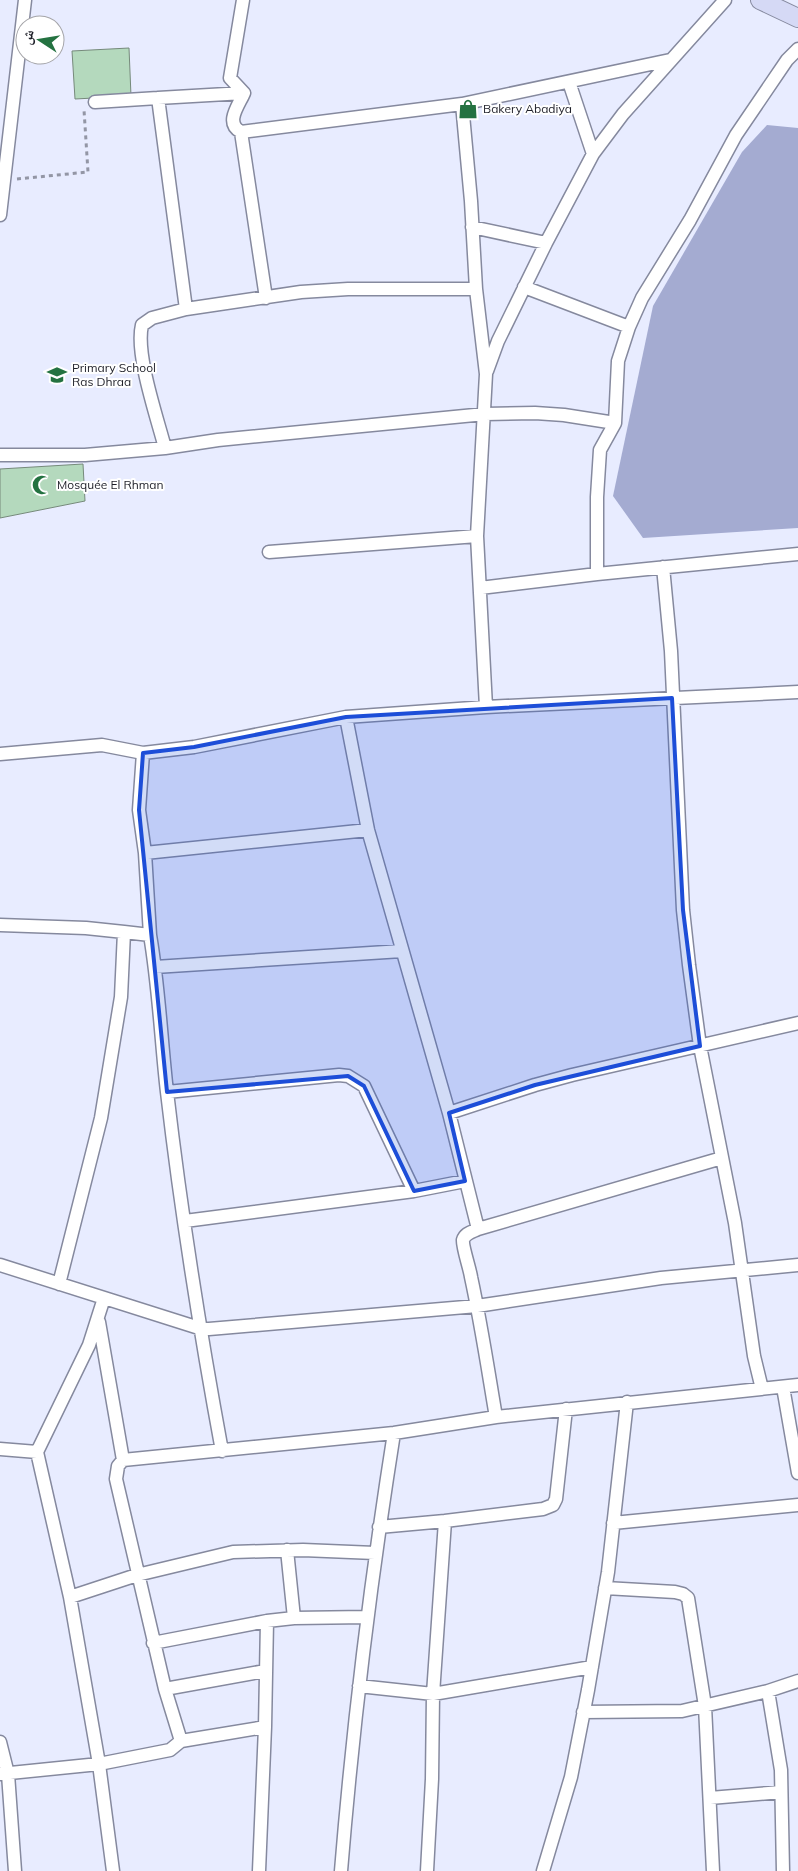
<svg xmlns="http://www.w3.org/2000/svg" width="798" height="1871" viewBox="0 0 798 1871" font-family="Mulish,'Noto Naskh Arabic',sans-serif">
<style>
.water{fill:#a4abd1}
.building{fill:#b4d9bd;stroke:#768a7b}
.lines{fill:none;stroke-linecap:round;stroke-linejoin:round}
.street-casing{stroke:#85899e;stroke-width:15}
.secondary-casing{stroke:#85899e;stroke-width:20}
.path{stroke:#9396a5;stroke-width:3;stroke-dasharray:4 4;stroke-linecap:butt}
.street{stroke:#fff;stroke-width:12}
.secondary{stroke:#d5d9f5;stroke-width:18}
.marked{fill:#1d4ed8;fill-opacity:0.2;stroke:#1d4ed8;stroke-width:4;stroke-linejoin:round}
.labels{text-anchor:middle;stroke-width:4;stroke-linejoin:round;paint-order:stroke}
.poi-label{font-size:12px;fill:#1e1f28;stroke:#fff;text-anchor:start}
</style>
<rect width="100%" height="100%" fill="#e8ecff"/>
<path class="water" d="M767 125 798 128V528L643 538 613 496 653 306 742 152Z"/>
<path class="building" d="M129 48 131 96 75 99 72 51Z
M83 464 85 501 0 518V469Z"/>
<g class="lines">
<defs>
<path id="street" d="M243 0 230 78 244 93C239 105 224 123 241 132L462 104 471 201 476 289 486 374 477 536 486 707
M798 49 787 60 736 135 690 220 642 298 629 327 618 361 615 423 600 450 597 497V574L798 554
M569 82 593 154
M95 102 158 98
M462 104 670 60
M241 132 266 298
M0 215 25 0
M472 227 546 243
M524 287 629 327
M186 309 158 98 244 93
M487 371 498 341 546 243 593 154 623 114 725 0
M165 448C157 417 135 354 142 325L152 318 186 309 301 292 348 289H476
M0 455H85L165 448 218 440 485 414 535 413 564 415 615 423
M269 552 477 536
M663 567 671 651 683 910 689 965 700 1046 735 1223 754 1356 762 1389
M480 588 597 574
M0 754 102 745 143 753
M145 853 368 830
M0 925 86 928 124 932
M150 935C159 987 161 1040 167 1092 181 1212 200 1332 222 1451
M155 967 402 951
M167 1092 339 1075 348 1076 364 1086 414 1191
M449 1113 535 1085 572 1075 798 1023
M185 1221 414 1191 465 1181
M478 1229 449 1113 368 830 346 717 486 707 798 692
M0 1265 199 1328 209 1329 477 1306 661 1278 798 1265
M59 1284 101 1118 121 997 124 932 150 935 145 853 139 810 143 753 194 747 346 717
M104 1298 89 1345 37 1452 70 1597 99 1764 113 1871
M99 1322 123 1460
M783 1387 798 1473
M496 1417C488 1370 481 1323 471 1277 470 1269 462 1246 463 1240 465 1233 472 1232 478 1229L722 1158
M0 1449 37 1452
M445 1521 543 1509 553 1505 556 1499 566 1409
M613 1523 798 1505
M379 1527 445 1521 433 1694 432 1779 427 1871
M287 1550 294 1618
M605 1588 675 1592 683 1594 688 1598 705 1706 713 1871
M70 1597 137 1575 233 1552 303 1550 375 1553
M153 1643 267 1621
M359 1686 433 1694 592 1667
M165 1689 265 1671
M583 1712 682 1711 768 1691
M181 1741 165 1689 116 1479 118 1466 123 1460 394 1433 496 1417 798 1385
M0 1742 8 1774 15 1871
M0 1774 99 1764 170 1750 181 1741 265 1727 267 1621 294 1618 367 1617
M710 1798 781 1792
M259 1871 265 1727
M341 1871C353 1724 371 1578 394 1433
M543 1871 571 1777 588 1690 608 1572 627 1402
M783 1871 781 1770 768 1691 798 1681"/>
<path id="secondary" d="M760 0 798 18"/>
</defs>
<use href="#street" class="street-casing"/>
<use href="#secondary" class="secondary-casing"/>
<path class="path" d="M17 179 88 172 84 110"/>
<use href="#street" class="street"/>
<use href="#secondary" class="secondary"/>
</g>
<path class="marked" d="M672 698 683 910 700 1046 535 1085 449 1113 465 1181 414 1191 364 1086 348 1076 167 1092 139 810 143 753 194 747 346 717Z"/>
<defs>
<symbol id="shop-bare" viewBox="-9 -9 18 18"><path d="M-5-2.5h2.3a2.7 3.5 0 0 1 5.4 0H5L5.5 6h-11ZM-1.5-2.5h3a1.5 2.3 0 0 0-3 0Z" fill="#247241" stroke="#fff" stroke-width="2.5" paint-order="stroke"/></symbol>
<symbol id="school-bare" viewBox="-9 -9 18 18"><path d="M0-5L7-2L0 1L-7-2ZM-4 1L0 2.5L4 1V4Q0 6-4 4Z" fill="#247241" stroke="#fff" stroke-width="2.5" paint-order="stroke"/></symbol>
<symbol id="mosque-bare" viewBox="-9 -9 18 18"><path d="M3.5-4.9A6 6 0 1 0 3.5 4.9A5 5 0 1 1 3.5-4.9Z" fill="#247241" stroke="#fff" stroke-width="2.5" paint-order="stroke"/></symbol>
</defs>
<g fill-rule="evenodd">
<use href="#shop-bare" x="454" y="95" width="28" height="28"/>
<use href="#school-bare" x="43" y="361" width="28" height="28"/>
<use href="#mosque-bare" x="28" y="471" width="28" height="28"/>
</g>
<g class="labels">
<g class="poi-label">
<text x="483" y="113">Bakery Abadiya</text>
<text x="72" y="372">Primary School<tspan x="72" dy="14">Ras Dhraa</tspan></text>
<text x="57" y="489">Mosquée El Rhman</text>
</g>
</g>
<g transform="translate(40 40) rotate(282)"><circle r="24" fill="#ffffff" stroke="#a5a5a9"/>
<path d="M0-4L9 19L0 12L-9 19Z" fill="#247241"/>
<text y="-8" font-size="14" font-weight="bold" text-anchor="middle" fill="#1e1f28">ش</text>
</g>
</svg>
